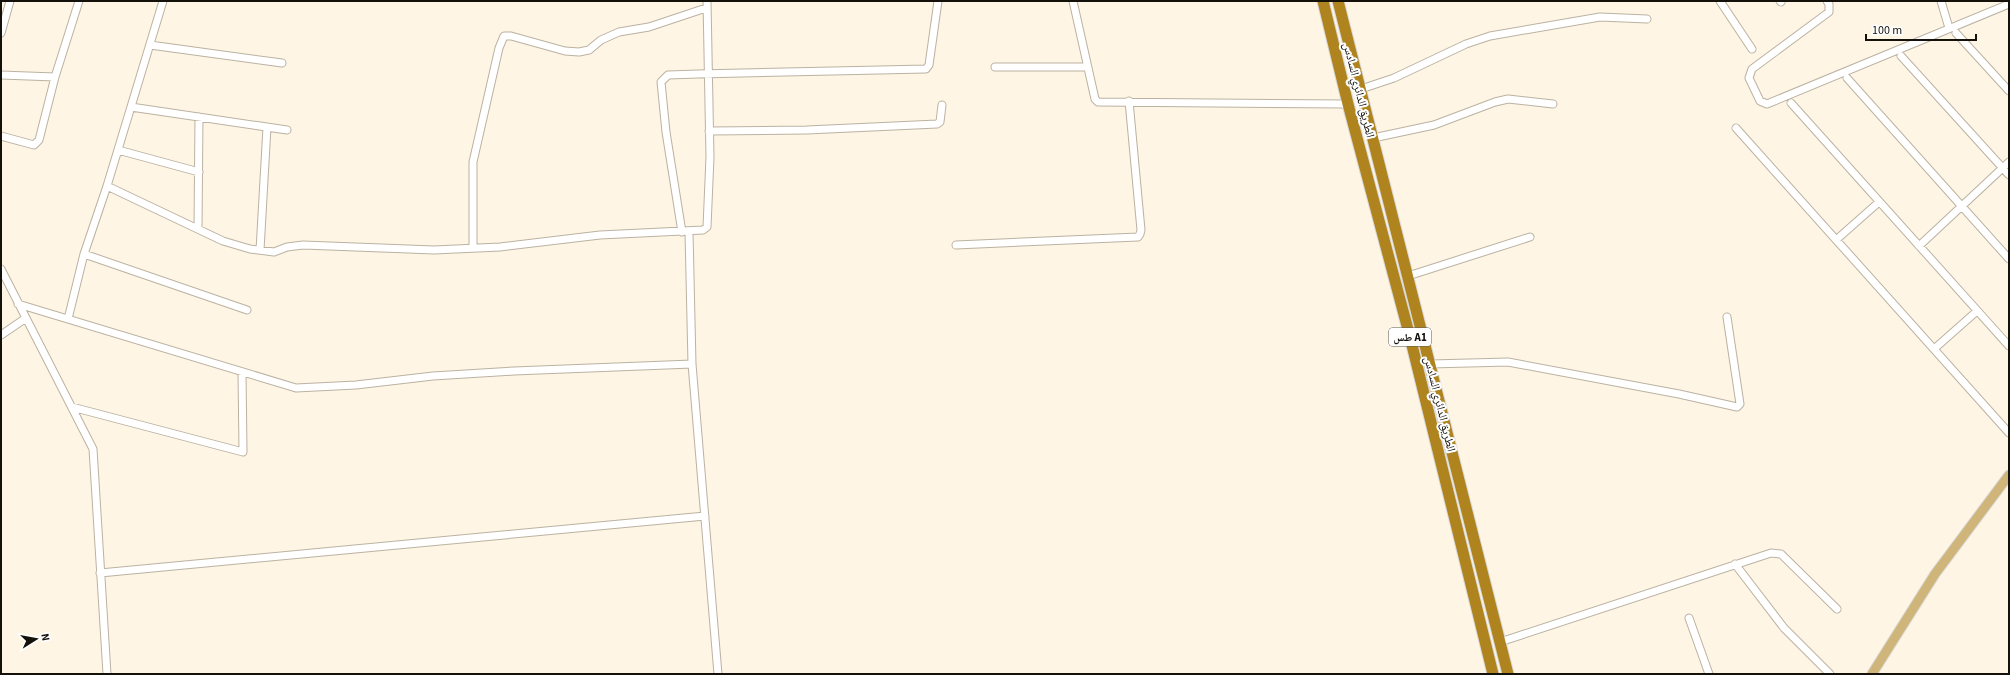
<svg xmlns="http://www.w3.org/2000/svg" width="2010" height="675" viewBox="0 0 2010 675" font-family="'Source Sans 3','Noto Naskh Arabic',sans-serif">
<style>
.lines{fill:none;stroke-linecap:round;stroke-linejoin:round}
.minor-casing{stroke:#bbb2a2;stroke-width:9}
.major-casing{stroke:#d9d9d8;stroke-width:11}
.highway-casing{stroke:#d9d9d8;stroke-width:13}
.minor{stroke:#fff;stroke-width:7}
.major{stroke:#cfb579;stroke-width:9}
.highway{stroke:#af841f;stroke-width:11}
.labels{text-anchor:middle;stroke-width:4;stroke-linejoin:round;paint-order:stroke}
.shield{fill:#fff;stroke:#5a5854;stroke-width:1}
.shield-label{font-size:11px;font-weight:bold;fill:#14110b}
.street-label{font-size:12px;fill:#14110b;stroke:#fff}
</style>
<rect width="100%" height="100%" fill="#fef5e5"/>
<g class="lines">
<defs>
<path id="minor" d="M1073 1 1095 99 1098 102 1348 104
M1720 1 1752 49
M1780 1 1781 2
M1827 1 1829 4V12L1752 69 1749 78 1760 101 1767 104 2009 4
M1941 1 1949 28
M1 33 10 1
M1956 33 2009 91
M150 45 282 63
M1901 56 2009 175
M995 67H1088
M1 75 55 77
M1847 78 2009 259
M1361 89 1394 78 1466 44 1490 36 1600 17 1647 19
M1791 103 2009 346
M131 107 287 130
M1736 128 2009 433
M709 131 807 130 937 124 940 122 942 105
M1 136 34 145 39 140 55 77 79 1
M1373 138 1434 125 1495 102 1508 99 1553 104
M118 150 199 172
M107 186 223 241 250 249 274 252 287 247 303 245 434 250 500 247 600 235 703 230 707 227 710 157 707 1
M198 229 199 117
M682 232 666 132 661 82 668 75 698 74 926 69 929 65 938 1
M689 232 692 364 718 674
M1836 240 1879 202
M956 245 1138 237 1140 234 1141 230 1129 101
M1919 246 2009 162
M473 248V162L499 48 504 36H511L565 51 579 52 589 50 601 40 619 32 649 27 706 8
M260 250 267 127
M84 254 247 310
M1 269 93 449 107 674
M1408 276 1530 237
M18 304 296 388 356 385 433 376 514 371 692 364
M68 319 84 254 107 186 163 1
M1 335 26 318
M1934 349 1977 311
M1430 364 1508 362 1679 394 1737 407 1740 404 1727 317
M72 407 243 452 242 372
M1735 564 1784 628 1830 674
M100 573 705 516
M1689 618 1709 674
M1500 642 1771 553 1781 554 1837 609"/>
<path id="major" d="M1872 674 1935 574 2009 475"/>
<path id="highway" d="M1323 1 1348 104 1410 337 1493 674
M1338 1 1508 674"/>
</defs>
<use href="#minor" class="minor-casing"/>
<use href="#major" class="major-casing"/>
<use href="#highway" class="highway-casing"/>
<use href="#minor" class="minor"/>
<use href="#major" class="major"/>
<use href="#highway" class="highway"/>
</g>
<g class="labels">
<rect class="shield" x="1389" y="328" width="42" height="18" rx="3"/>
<g class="shield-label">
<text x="1410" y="341">طس A1</text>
</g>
<g class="street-label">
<text transform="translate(1359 90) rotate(76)" y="4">الطريق الدائري السادس</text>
<text transform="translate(1440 404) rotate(76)" y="4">الطريق الدائري السادس</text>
</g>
</g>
<rect width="2010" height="675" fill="none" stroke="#14110b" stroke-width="4"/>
<g transform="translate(36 639) rotate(79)" stroke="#ffffff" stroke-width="3" paint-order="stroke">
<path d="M0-3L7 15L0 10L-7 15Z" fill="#14110b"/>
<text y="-6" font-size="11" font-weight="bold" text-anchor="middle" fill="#14110b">N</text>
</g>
<path d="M1866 34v6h110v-6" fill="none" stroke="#14110b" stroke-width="2"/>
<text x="1872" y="34" font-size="12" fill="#14110b" stroke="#ffffff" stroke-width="3" paint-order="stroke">100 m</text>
</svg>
